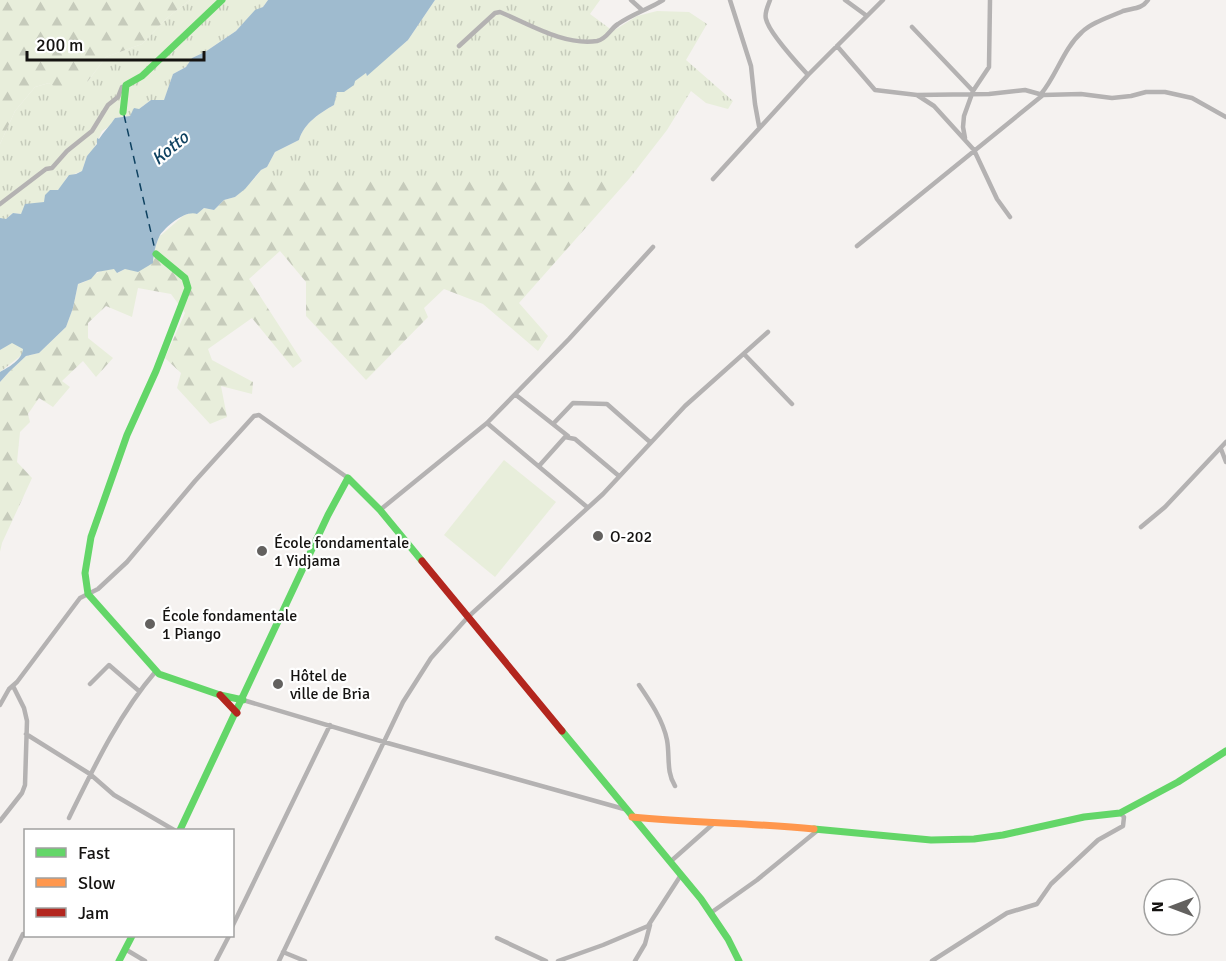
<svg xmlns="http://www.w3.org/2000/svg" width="1226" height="961" viewBox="0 0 1226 961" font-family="Signika,sans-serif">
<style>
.grass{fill:url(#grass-tufts)}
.forest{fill:url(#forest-firs)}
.green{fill:#e8eedb}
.water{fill:#9fbbcf}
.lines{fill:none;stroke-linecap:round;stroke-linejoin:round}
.ferry{stroke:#0e4160;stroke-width:1.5;stroke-dasharray:8 6;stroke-linecap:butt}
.street{stroke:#b4b2b2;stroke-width:4.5}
.fast{stroke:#63d668;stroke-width:7}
.slow{stroke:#ff974d;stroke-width:7}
.jam{stroke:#b3261e;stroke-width:7}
.poi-dot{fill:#63615f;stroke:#fff;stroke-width:2}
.labels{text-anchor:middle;stroke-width:4.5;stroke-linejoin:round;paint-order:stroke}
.poi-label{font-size:16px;fill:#151311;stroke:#fff;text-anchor:start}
.water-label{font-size:18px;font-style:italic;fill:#0e4160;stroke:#fff}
</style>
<defs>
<pattern id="grass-tufts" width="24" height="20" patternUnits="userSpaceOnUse" patternTransform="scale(1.5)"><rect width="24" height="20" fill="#e8eedb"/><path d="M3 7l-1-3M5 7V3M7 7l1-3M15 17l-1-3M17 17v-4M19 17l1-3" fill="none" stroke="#c6cbbb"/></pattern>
<pattern id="forest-firs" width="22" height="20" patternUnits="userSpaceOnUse" patternTransform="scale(1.5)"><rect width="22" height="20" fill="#e8eedb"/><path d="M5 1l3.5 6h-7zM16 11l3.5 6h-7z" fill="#c6cbbb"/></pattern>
</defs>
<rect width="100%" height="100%" fill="#f5f2f0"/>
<path class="grass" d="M190 0H268L263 7 255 11 236 31 205 52 192 58 186 67 173 74 164 101 151 100 130 116 115 118 110 126 102 131 93 151 87 156 82 171 67 177 62 186 44 202 25 207 21 214 13 213 6 219H0V144L15 111 35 87 49 83 61 90 88 81 106 57 142 44 167 18Z
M435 0H600L590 14 613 31 637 16 657 11 689 12 707 24 686 60 733 101 728 109 706 103 691 91 667 130 629 179H254L261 170 267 167 275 152 299 140C304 123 320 113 334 105L337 91 366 73 367 75 408 40Z
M12 342 23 348V354L0 372V350Z"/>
<path class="forest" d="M0 0H190L167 18 142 44 106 57 88 81 75 88 61 91 49 83 35 87 15 111 0 144Z
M254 179H629L519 303 548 336 538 351 483 304 444 289 424 308 428 317 366 380 306 316V282L280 251 249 279 302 361 293 368 252 318 208 349 212 360 253 382 252 394 221 386 227 417 210 424 177 388 181 373 165 358 185 313 171 294 138 288 132 317 106 306 88 323V338L113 358 96 377 83 361 62 381 70 387 53 407 39 398 28 414 30 422 20 432 17 462 32 478 2 543 0 552V382L9 372 26 356 39 353 66 327 73 308 78 284C95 280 92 269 115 269L118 273 125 269H133L153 254 159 237 183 216 192 212 197 214 204 208 214 210 224 200 235 197Z"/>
<path class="green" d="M504 460 556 502 495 577 444 535Z"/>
<path class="water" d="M268 0H435L408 40 367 76 366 73 355 81 354 85 344 92H337L334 105C320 113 304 123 299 140L275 152 267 167 261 170 245 189 235 197 224 200 214 210 204 208 197 214C185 210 167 226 160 235 156 243 153 255 153 263L138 272 125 269 117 273 114 269 97 272 91 279 78 284 73 308 66 327 39 353 26 356 9 372 0 382V372C9 367 22 360 23 349L12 343 0 350V218L6 219 13 213 21 214 25 204 44 202 45 195 50 190H58L69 175 76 174 82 171 87 156 97 144V138L99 139C104 131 110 126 115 118L130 116 134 108 139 109 151 100H164L173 74 186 67 192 58 205 52 236 31 255 10 263 7Z"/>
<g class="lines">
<path class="ferry" d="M124 115 155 250"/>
<path class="street" d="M631 0 642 10
M730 0 751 66 755 104 759 126
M770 0C768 6 764 13 766 19 769 33 797 63 808 75
M845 0 867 16
M912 27 973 91
M459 46 495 13 500 12C529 24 564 46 597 41 607 39 610 29 618 24 632 14 649 9 663 0
M837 46 875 90 917 95 934 106 974 150 997 199 1010 217
M1041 94C1057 75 1063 49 1082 32 1092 22 1110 17 1123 11 1133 8 1142 9 1148 0
M917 95 989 94 1025 90 1043 95 1081 94 1112 98 1131 96 1146 92H1165L1192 98 1226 117
M965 138 963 127 964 116 973 91 989 67 990 0
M713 179 808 75 883 0
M0 204 46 169 52 168 67 151 92 131 108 105 118 97 122 87H125
M857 246 1043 95
M744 354 792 404
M516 395 568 436
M487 423 587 507
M553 424 573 403 607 404 650 442
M1221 449 1226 462
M539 466 565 437 575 439 619 476
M380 510 487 423 569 339 653 247
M1141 527 1165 507 1226 442
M90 684 109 665 139 691
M639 685C650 701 663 720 667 740 670 756 666 772 675 786
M243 700 384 742 624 809
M0 705 9 689 17 682 80 598 98 589 127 562 195 481 254 416 259 415 348 478
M26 734 90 774 114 795 174 830
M69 818C94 767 119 714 156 671
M0 821 22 793 25 785 27 721 24 708 13 686
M670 862 713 824
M712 912 757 880 818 830
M232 927 330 725
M497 938 546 961
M125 949 145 961
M283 952 305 961
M10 961 23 934
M216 961 229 936
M279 961 403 702 431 658 468 617 603 494 685 406 768 332
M558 961 603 945 648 926 681 875
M635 961 645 944 650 925
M932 961 1007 913 1037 904 1051 884 1098 840 1123 826 1124 817 1120 813"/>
<path class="fast" d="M123 112 126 85 142 76 222 0
M156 254 185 278 188 288 156 371 127 435 91 537 85 573 88 594 159 674 220 695 243 700
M562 731 701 899 728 939 739 961
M814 829 931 840 974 839 1003 835 1084 817 1120 813 1178 782 1226 751
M180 830 328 515 348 478 380 510 422 561
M119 961 132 936"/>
<path class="slow" d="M632 817C693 823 754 823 814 829"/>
<path class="jam" d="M422 561 562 731
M220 695 237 713"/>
</g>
<g class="poi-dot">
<circle cx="598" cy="536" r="6"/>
<circle cx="262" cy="551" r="6"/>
<circle cx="150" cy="624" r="6"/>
<circle cx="278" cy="684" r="6"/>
</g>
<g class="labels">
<g class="poi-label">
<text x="610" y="542">O-202</text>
<text x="274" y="548">École fondamentale<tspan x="274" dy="18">1 Yidjama</tspan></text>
<text x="162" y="621">École fondamentale<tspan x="162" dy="18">1 Piango</tspan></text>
<text x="290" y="681">Hôtel de<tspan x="290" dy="18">ville de Bria</tspan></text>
</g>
<g class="water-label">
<text transform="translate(170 148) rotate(-39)" y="6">Kotto</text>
</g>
</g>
<rect x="24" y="829" width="210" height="108" fill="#ffffff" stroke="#a1a1a0" stroke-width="1.5"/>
<rect x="36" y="848" width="30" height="9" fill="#63d668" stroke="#a1a1a0" stroke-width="1.5"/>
<text x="78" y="859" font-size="18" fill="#151311">Fast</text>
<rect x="36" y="878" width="30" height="9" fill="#ff974d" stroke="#a1a1a0" stroke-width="1.5"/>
<text x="78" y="889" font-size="18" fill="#151311">Slow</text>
<rect x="36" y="908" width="30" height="9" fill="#b3261e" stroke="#a1a1a0" stroke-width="1.5"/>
<text x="78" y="919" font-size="18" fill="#151311">Jam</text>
<g transform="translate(1172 907) rotate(270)"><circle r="28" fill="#ffffff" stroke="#a1a1a0" stroke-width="1.5"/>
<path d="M0-4.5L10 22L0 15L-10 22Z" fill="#63615f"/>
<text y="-9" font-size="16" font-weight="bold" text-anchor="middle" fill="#151311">N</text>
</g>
<path d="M27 51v9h177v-9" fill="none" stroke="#151311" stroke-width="3"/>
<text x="36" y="51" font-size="18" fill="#151311" stroke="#ffffff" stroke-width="4.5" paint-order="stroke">200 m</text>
</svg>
